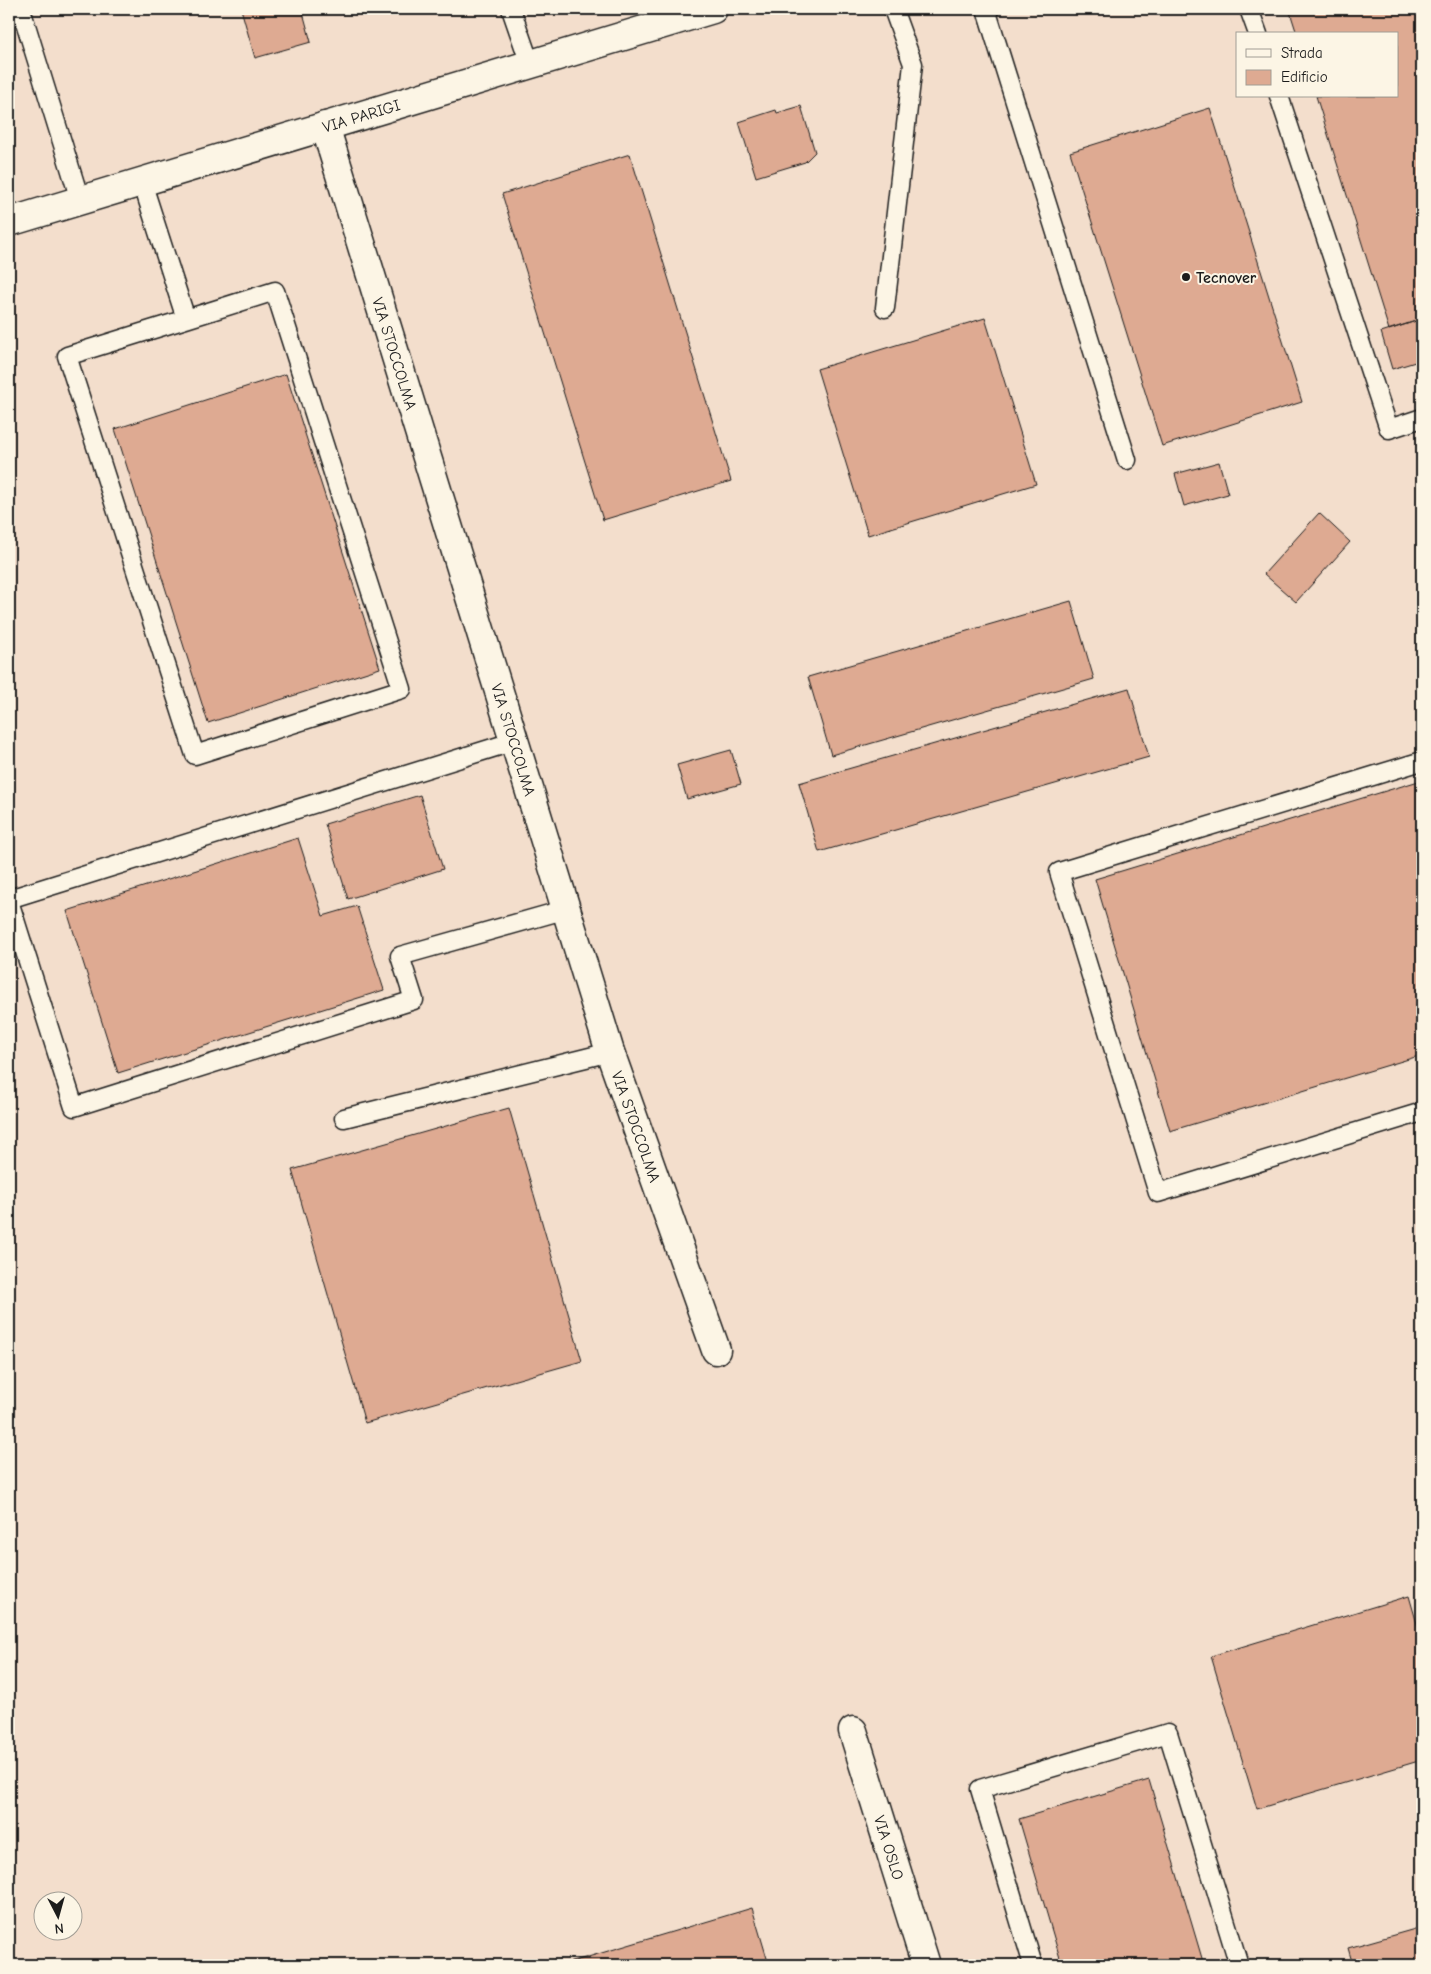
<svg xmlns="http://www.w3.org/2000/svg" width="1431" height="1974" viewBox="0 0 1431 1974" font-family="'Comic Neue',sans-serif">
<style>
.built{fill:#f3decc;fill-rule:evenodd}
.building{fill:#deaa92;stroke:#1c1c1c}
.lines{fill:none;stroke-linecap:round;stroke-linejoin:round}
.service-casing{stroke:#1c1c1c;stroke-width:21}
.minor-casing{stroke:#1c1c1c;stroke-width:31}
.tertiary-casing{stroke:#1c1c1c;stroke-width:31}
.service{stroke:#fcf5e5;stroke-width:18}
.minor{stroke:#fcf5e5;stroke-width:28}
.tertiary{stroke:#fcf5e5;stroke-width:28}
.poi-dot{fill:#1c1c1c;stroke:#fcf5e5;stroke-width:2}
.labels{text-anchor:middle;stroke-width:4;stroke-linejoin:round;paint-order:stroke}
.street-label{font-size:16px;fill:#1c1c1c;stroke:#fcf5e5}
.poi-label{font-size:16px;font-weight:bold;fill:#1c1c1c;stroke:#fcf5e5;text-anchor:start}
</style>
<rect width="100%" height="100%" fill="#fcf5e5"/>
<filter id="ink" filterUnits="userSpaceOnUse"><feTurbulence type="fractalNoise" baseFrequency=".02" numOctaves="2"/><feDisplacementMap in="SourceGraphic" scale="10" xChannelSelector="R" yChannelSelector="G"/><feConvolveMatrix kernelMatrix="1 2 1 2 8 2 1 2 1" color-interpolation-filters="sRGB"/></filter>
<g filter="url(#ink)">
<path class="built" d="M9 9H1422V1965H9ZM1237 34H1397V96H1237ZM42 1902H72V1932H42Z"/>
<path class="building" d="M241 9H302L311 42 255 58Z
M1289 9H1422V319L1389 330 1316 96H1397V34H1297Z
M801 106 815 152 805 162 756 177 739 122 776 110 777 113Z
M1210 108 1302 402 1162 446 1070 152Z
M630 154 731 481 603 520 502 194Z
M985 318 1036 484 868 535 817 369Z
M1422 319V360L1392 369 1381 332Z
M286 374 380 668 208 723 115 429Z
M1219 462 1228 494 1184 506 1175 474Z
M1319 513 1350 542 1296 602 1264 574Z
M1071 601 1094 679 831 755 808 677Z
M1129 688 1149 757 819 852 799 783Z
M731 750 741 784 687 799 677 765Z
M1422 780V1055L1170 1131 1095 879Z
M420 795 443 869 348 899 325 824Z
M298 838 323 916 357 906 384 990 118 1073 67 911Z
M509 1108 582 1361 365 1423 292 1170Z
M1409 1596 1422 1641V1760L1257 1809 1211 1656Z
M1149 1780 1204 1965H1062L1019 1819Z
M752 1908 769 1965H568V1963Z
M1422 1927V1965H1353L1348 1948Z"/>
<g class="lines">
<defs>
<path id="service" d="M21 9 80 200
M511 9 530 64
M986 9 1127 460
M1249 9 1258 34
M1279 96 1389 429 1422 418
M142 182 186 319 275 291 402 689 195 755 67 356 186 319
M885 308 913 64 893 9
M1422 761 1059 872 1158 1193 1422 1112
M9 899 515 741
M9 901 74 1107 414 1000 400 956 567 909
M344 1118 610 1052
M1033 1965 980 1789 1168 1733 1239 1965"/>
<g id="minor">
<path id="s1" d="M325 126 610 1052 716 1350"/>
<path id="s2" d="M853 1731 926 1965"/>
</g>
<g id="tertiary">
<path id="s3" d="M9 222 713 9"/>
</g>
</defs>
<use href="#service" class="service-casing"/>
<use href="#minor" class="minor-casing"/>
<use href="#tertiary" class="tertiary-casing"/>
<use href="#service" class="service"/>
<use href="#minor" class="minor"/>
<use href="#tertiary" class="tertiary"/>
</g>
</g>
<circle class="poi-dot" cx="1186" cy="277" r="5"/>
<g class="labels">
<g class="street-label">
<text dy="6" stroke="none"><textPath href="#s3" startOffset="368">VIA PARIGI</textPath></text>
<text dy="6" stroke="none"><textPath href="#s1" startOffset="238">VIA STOCCOLMA</textPath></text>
<text dy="6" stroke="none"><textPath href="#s1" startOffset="642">VIA STOCCOLMA</textPath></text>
<text dy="6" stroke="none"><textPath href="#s1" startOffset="1048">VIA STOCCOLMA</textPath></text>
<text dy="6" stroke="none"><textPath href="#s2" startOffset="122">VIA OSLO</textPath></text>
</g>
<g class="poi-label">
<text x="1196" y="283">Tecnover</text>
</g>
</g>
<rect width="1431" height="1974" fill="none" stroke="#fcf5e5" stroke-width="30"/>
<rect x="15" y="15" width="1401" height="1944" fill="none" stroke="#1c1c1c" stroke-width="2" filter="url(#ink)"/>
<rect x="1236" y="32" width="162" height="65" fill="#fcf5e5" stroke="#a29e95"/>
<rect x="1246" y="49" width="25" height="8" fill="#fcf5e5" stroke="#a29e95"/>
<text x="1281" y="58" font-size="15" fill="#1c1c1c">Strada</text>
<rect x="1246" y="70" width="25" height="15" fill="#deaa92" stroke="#a29e95"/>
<text x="1281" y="82" font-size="15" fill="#1c1c1c">Edificio</text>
<g transform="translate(58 1916) rotate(174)"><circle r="24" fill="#fcf5e5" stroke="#a29e95"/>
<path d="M0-4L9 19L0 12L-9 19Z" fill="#1c1c1c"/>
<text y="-8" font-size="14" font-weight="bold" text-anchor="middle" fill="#1c1c1c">N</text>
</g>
</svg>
